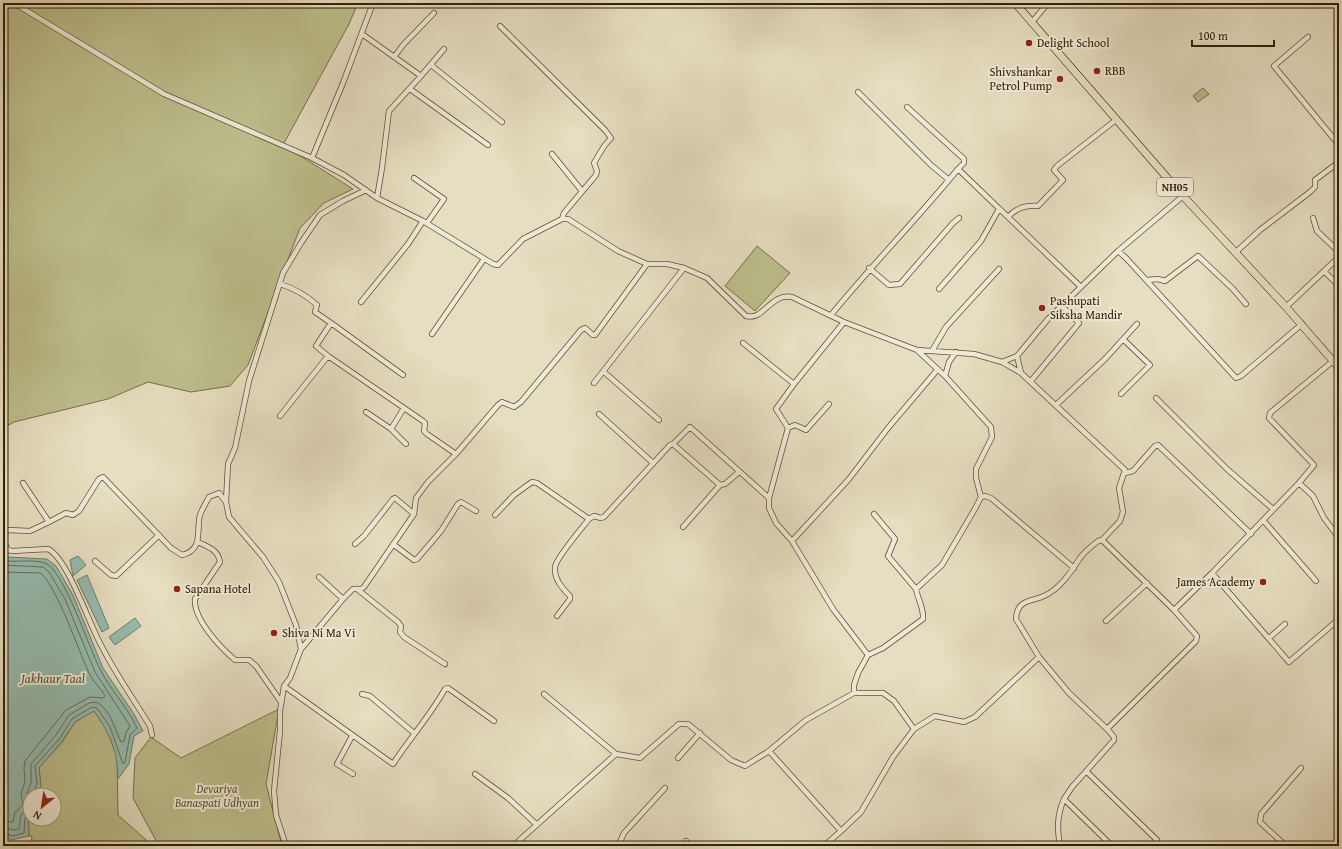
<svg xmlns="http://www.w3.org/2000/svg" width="1342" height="849" viewBox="0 0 1342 849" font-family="'Gentium Book Plus',serif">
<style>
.green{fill:#bdbf8d;stroke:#78704a}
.water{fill:#96bcb0;stroke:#6e7e6c}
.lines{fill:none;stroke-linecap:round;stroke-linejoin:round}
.shore{stroke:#646e5b;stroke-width:1}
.minor-casing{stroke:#5f5035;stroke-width:6}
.primary-casing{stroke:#322106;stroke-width:8}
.minor{stroke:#efead7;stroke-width:4.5}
.primary{stroke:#e6dec1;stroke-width:7}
.poi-dot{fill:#8f2418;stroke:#efead7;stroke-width:1.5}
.labels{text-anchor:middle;stroke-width:4;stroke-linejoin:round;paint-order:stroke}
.shield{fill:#efead7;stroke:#6b5d45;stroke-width:1}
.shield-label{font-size:11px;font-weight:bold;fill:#322106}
.poi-label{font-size:12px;fill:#322106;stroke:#efead7;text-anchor:start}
.park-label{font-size:12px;font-style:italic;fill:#5c502e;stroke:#efead7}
.water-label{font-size:13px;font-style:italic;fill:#505039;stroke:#efead7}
</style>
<rect width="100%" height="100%" fill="#e6dec1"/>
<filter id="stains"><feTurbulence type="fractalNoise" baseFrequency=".005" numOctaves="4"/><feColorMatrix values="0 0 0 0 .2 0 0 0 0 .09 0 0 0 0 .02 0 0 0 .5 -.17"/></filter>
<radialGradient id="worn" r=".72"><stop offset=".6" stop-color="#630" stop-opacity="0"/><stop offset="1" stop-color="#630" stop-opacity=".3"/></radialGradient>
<path class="green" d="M3 3H358L349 24 283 145 353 189 324 203 300 228 248 365 230 386 191 392 148 382 108 399 14 422 3 428Z
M1203 88 1209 94 1198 102 1193 96Z
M757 246 790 273 755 311 725 286Z
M279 709 266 784 282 846H159L133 798 135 758 151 737 181 758Z
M94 711 106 729 117 756 118 815 153 846H31L32 836H29L28 806 30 803V819H54V795H35L41 786 39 768 63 741 75 722Z"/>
<path class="water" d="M3 555 7 557 47 559 56 566 73 595 103 668 134 714 143 731 134 736 129 764 118 779C117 749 111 736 94 711L75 722 63 740 39 768 41 786 35 795H30L28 806 29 836 11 840 3 835Z
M78 556 86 565 73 576 70 560Z
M87 575 109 628 102 632 77 580Z
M135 618 141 626 115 645 109 637Z"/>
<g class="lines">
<path class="shore" d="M3 560 7 561C16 562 39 559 47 564 66 576 88 646 100 669 110 690 127 706 137 728L130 735 125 762 123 764 110 727 97 708 92 707 72 719 60 738 35 766 37 784 32 795
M3 565 43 567 49 572 65 599 95 672 130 726 126 733 124 741 121 742C115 730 110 708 96 702L89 703 69 715 56 735 31 764V783L27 794 30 801
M3 572 40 573C55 582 80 654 89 673 93 682 101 688 105 696L103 698 90 697 66 710 25 761 24 768 25 782 21 794 23 805 15 812 13 822 3 821
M3 827 13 830 19 829C21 820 18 811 30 810
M3 832 12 836 24 833 25 818 30 815"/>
<defs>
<path id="minor" d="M14 3 164 94 312 158 344 175 377 198 423 221 493 264 498 265 523 239 562 219H568L618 251 647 264H667L684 268 707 278 746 316C764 321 770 293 792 297L844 322 794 384 776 409 788 428 769 498V508L776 523 792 541 833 609 868 655
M1307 5 1308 3
M1032 22 1048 3
M500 26 605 130 611 138C601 148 601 152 594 163L597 171 596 175 564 213 562 219
M362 34 421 76 444 49
M1308 37 1274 66 1339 145
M394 57 403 45 434 13
M431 65 502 122
M410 89 488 145
M858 92 931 165 949 180
M907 107 964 159V163L958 169
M552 154 582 191
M312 158 343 83 373 3
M414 178 444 199 427 223
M377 198 382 168 389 111 421 76
M1008 217C1016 208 1025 205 1038 206L1063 180 1054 170 1057 166 1117 119
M1313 218 1317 231 1339 252
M1118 251 1126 258 1236 378 1241 376 1302 324
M1236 252 1260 230 1310 192 1315 187V180L1339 162
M869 268 889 285 900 284 953 223 959 218
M1325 272 1339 286
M1147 280 1158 279 1165 281 1198 256 1233 289 1246 304
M280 284C293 288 307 296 317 305L315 312 331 323 316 346 328 356 280 416
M939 289 981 241 999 209
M361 302 408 244 423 221
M1286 307 1339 257
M831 315C872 265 917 219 958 169L1081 287
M844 322 917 350 974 354 1002 362 1021 373
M331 323 403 375
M432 334 484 259
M743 343 794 384
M932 351 946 327 999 269
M328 356 423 421 425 423 424 431 427 434 456 454
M1002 362 1017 356
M604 372 659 420
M945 376 949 362 956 352
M1031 381 1079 323 1062 306
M594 383 684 268
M1121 394 1150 365 1124 340
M1156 398 1227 469 1273 509
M1056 405 1105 359 1137 324
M366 412 391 429 406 444
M599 414 653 463
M788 428 795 425 806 430 829 404
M391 429 404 408
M673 444 720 485 725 484 739 472
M1125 473 1133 471 1155 446 1158 445 1251 534
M23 483 49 522 66 513 73 515 79 511 99 479 103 477 171 548 182 555C204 550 196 530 200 515 202 509 206 503 209 497L219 493 226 502
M1299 483 1313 496 1324 518 1339 538
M981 497 985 496 991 498 1074 568
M874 514 895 539 888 556 916 589
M495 515 514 495 532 482 537 483 589 519
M1263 520 1316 581
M683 527 720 485
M3 533 8 530 30 531 49 522
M3 540 8 550 12 551 48 549C68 559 89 624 101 645 115 673 134 700 150 726L152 735
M1102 540 1174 610 1197 636 1196 641 1107 729 1069 693 1039 657 1016 619C1017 599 1031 602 1044 596 1060 589 1071 572 1080 558 1085 551 1092 546 1098 541Z
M1102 540 1120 521 1123 512 1119 488 1125 470 1021 373 1017 356 1048 319 1118 251 1183 196
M792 541 849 479 888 428 938 369
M198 542C209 547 218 550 220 562L195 599C193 619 221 648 235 660H249L256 666 281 702
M355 544 364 536 393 499 395 498 414 514
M393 544 414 560 417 559 441 531 458 504 461 502 476 511
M95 561 111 575 116 576 159 535
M1212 573 1299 483 1314 465 1269 418 1270 413 1333 361
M319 577 343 599
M357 589 398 622 401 626 400 632 404 637 445 664
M1174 610 1212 573 1289 662 1339 619
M557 616 570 599V596C562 588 554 579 555 567 556 558 582 528 589 519L594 516 601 518 604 517 670 445 673 444 690 427 769 498
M1106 621 1147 583
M1269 638 1285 624
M301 649 343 599 353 589H361L364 587 414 514 416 498 428 482 456 454 498 405 502 402 514 407 521 402 581 330 585 328 593 335H595L647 264
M284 686 393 764C410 738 430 716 445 689L448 688 494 721
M362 694 370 696 414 733
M544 694 616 754
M914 729 935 716 964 722 975 717 1039 657
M1107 729 1114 737V740L1072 787 1064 799 1112 846
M352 736 337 764 353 774
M769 751 841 831 824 846
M678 758 700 733
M1087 772 1157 840 1155 846
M475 774 508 798 537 825
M841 831 861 812 893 757 914 729 894 701 883 693H854
M286 846 276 815 274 791 280 731V711L284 686 290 678 301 649 296 625 279 582 263 557 229 517 226 502 228 464 235 448 249 381 283 273 301 243 320 215 343 201 366 190
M513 846 616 754 640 758 679 724H688L731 760 745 766 769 751 806 720 854 693V685L858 673 868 655 883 648 923 619C924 608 918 600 916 589L942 565 976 507 981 497 976 478V469L992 437 991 427 945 376 917 350
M618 846 624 833 665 788
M683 846 686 841
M1060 846C1057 828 1057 815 1064 799
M1286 846 1260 822 1261 814 1301 768"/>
<path id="primary" d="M1015 3 1183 196 1286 307 1339 368"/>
</defs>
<use href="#minor" class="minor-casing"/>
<use href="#primary" class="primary-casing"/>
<use href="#minor" class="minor"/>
<use href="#primary" class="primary"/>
</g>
<g class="poi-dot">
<circle cx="1029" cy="43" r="4"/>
<circle cx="1097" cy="71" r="4"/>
<circle cx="1060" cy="79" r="4"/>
<circle cx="1042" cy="308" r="4"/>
<circle cx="1263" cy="582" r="4"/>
<circle cx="177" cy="589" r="4"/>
<circle cx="274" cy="633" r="4"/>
</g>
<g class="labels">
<rect class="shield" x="1157" y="178" width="36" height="18" rx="3"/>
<g class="shield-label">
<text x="1175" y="191">NH05</text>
</g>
<g class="poi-label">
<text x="1037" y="47">Delight School</text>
<text x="1105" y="75">RBB</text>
<text x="1052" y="76" text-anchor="end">Shivshankar<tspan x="1052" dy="14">Petrol Pump</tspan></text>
<text x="1050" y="305">Pashupati<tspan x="1050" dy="14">Siksha Mandir</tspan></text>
<text x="1255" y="586" text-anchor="end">James Academy</text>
<text x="185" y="593">Sapana Hotel</text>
<text x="282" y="637">Shiva Ni Ma Vi</text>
</g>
<g class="park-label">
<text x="217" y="793">Devariya<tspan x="217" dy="14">Banaspati Udhyan</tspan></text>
</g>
<g class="water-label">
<text x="53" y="683">Jakhaur Taal</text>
</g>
</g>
<rect width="1342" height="849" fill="none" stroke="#e6dec1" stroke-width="16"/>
<rect x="4" y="4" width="1334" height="841" fill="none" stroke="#322106" stroke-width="2"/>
<rect x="8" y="8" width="1326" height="833" fill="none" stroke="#322106"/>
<g transform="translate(42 807) rotate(210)"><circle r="19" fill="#efead7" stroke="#a39a83"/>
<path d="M0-3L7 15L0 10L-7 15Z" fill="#8f2418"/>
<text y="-6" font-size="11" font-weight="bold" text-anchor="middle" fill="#322106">N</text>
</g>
<path d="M1192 40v6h82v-6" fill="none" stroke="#322106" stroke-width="2"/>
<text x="1198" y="40" font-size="12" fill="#322106" stroke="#efead7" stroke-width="3" paint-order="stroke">100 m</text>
<rect width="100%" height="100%" filter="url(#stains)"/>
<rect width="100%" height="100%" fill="url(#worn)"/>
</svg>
